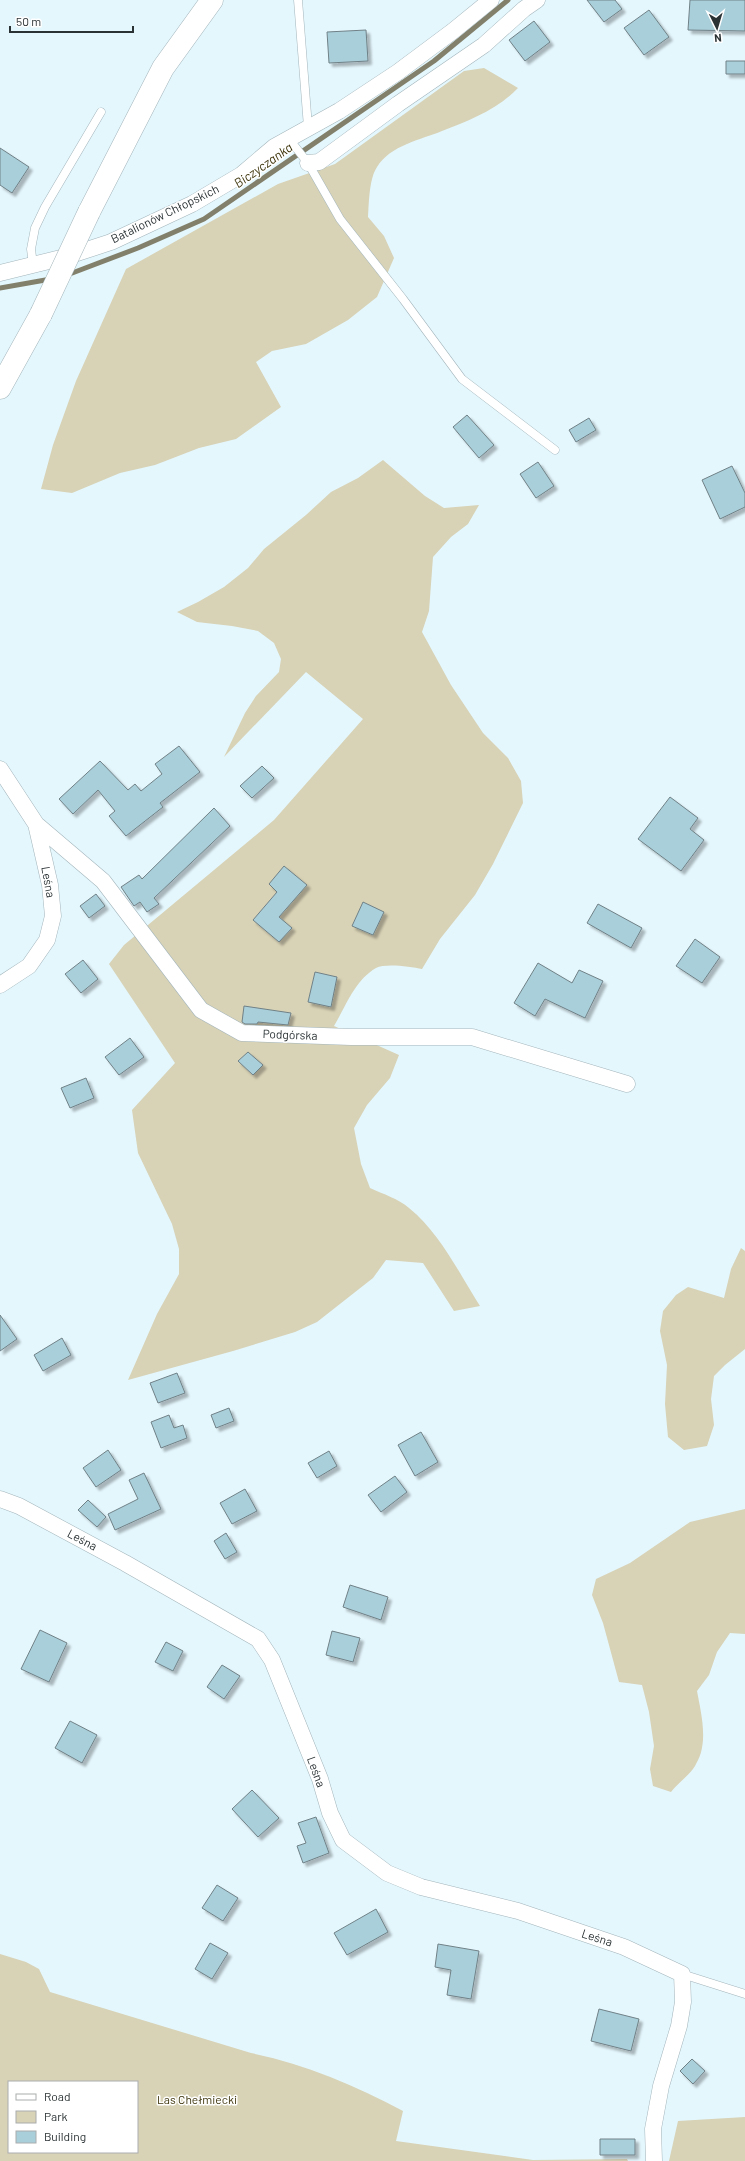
<svg xmlns="http://www.w3.org/2000/svg" width="745" height="2161" viewBox="0 0 745 2161" font-family="Barlow,sans-serif">
<style>
.green{fill:#d8d2b6;fill-rule:evenodd}
.lines{fill:none;stroke-linecap:round;stroke-linejoin:round}
.stream{stroke:#82806b;stroke-width:5}
.building{fill:#a9cfdb;stroke:#708186;filter:url(#shadow)}
.lane-casing{stroke:#a3b5bb;stroke-width:9}
.street-casing{stroke:#a3b5bb;stroke-width:17}
.primary-casing{stroke:#a3b5bb;stroke-width:23}
.lane{stroke:#fff;stroke-width:8}
.street{stroke:#fff;stroke-width:16}
.primary{stroke:#fff;stroke-width:22}
.primary-bridge-casing{stroke:#a3b5bb;stroke-width:23;stroke-linecap:butt}
.primary-bridge{stroke:#fff;stroke-width:22}
.labels{text-anchor:middle;stroke-width:3;stroke-linejoin:round;paint-order:stroke}
.street-label{font-size:12px;fill:#2b3234;stroke:#fff}
.park-label{font-size:12px;fill:#3e350c;stroke:#fff}
.water-label{font-size:13px;font-style:italic;fill:#3e350c;stroke:#fff}
</style>
<defs>
<filter id="shadow"><feDropShadow dx="3.5" dy="3.5" stdDeviation="1" flood-color="#0004"/></filter>
</defs>
<rect width="100%" height="100%" fill="#e4f7fd"/>
<path class="green" d="M484 68 518 88C498 109 469 121 442 131 420 140 391 145 377 167 369 179 369 203 368 217L384 236 394 258 377 297 348 320 306 344 272 351 256 362 281 407 236 439 199 448 155 465 120 473 72 493 41 489 53 445 76 381 126 269 278 184 335 164 464 71Z
M383 460 425 496 444 508 479 505 468 524 451 537 433 557 429 611 422 632 451 685 483 733 508 758 521 781 523 803 493 864 475 895 440 939 422 969C411 967 386 963 376 968 355 980 346 1006 334 1026L399 1055 390 1078 367 1105 354 1128 361 1164 370 1188C383 1194 399 1199 409 1208 440 1233 459 1273 480 1306L454 1311 423 1263 386 1260 373 1278 317 1322 295 1332 233 1351 128 1380 157 1314 179 1274V1249L172 1224 138 1153 132 1110 175 1063 109 964 124 945 274 820 363 719 306 672 224 757 245 713 256 696 279 672 281 659 274 643 258 631 232 626 197 622 177 612 198 602 224 587 248 568 264 549 306 515 331 492 358 478Z
M741 1248 745 1251V1349L725 1365 714 1376 711 1399 714 1425 707 1446 684 1450 668 1437 665 1404 667 1365 660 1331 663 1311 676 1295 688 1287 724 1298 731 1269Z
M745 1509V1634L730 1633 717 1652 709 1675 697 1691C701 1713 709 1743 696 1764 692 1773 678 1783 671 1792L653 1786 650 1769 654 1746 649 1712 642 1685 619 1682 603 1623 592 1595 596 1579 630 1563 690 1522Z
M0 1954 26 1962 39 1969 50 1992 251 2053C304 2064 355 2085 403 2111L396 2141 533 2160 627 2159 628 2161H0ZM9 2082H137V2152H9Z
M745 2117V2161H669L678 2121Z"/>
<g class="lines">
<path class="stream" d="M67 275 138 248 204 219 434 61 508 0
M0 288 51 279"/>
</g>
<path class="building" d="M587 0H615L622 9 604 22Z
M690 0H745V31L688 30Z
M649 10 669 37 644 55 624 28Z
M534 21 550 42 525 61 509 40Z
M366 30 368 61 329 63 327 32Z
M726 61H745V74H726Z
M0 148 29 167 12 193 0 185Z
M467 415 494 445 479 458 453 427Z
M589 418 596 430 576 442 569 430Z
M538 462 554 486 536 498 520 474Z
M732 466 745 493V507L720 519 702 480Z
M179 746 200 772 160 803 163 807 126 836 109 816 115 811 98 790 73 814 59 799 100 761 128 790 135 784 141 791 162 774 155 764Z
M262 766 274 778 252 798 240 786Z
M670 797 698 818 690 829 704 840 681 871 638 839Z
M214 808 230 826 154 898 159 904 147 912 140 902 134 906 121 887 139 875 142 879Z
M284 866 307 885 279 917 292 928 279 942 253 920 277 892 269 884Z
M96 894 105 906 89 918 80 906Z
M363 902 384 912 373 935 352 926Z
M598 904 642 928 631 948 587 923Z
M695 939 720 957 702 983 676 966Z
M83 960 98 979 81 993 65 974Z
M538 963 572 983 579 970 603 981 585 1018 545 999 535 1016 514 1003Z
M315 972 337 977 331 1007 308 1002Z
M244 1006 291 1013 288 1025 258 1022 257 1024H245L242 1022Z
M130 1038 144 1057 119 1075 105 1057Z
M248 1052 263 1065 253 1075 238 1061Z
M86 1078 94 1098 70 1108 61 1088Z
M0 1315 17 1339 0 1351Z
M62 1338 71 1355 43 1371 34 1355Z
M177 1373 185 1393 158 1403 150 1383Z
M229 1408 234 1421 216 1428 211 1415Z
M169 1415 174 1428 183 1425 187 1438 161 1448 151 1422Z
M421 1432 438 1462 415 1476 398 1445Z
M108 1450 121 1470 96 1487 83 1468Z
M329 1451 337 1466 317 1478 308 1463Z
M144 1473 161 1509 115 1530 108 1514 138 1499 129 1480Z
M395 1476 407 1492 381 1512 368 1495Z
M245 1489 257 1511 232 1524 220 1503Z
M88 1500 106 1517 97 1527 78 1510Z
M226 1533 237 1552 225 1559 214 1541Z
M350 1585 388 1597 381 1620 343 1607Z
M40 1630 67 1643 49 1682 21 1669Z
M332 1631 360 1638 353 1662 326 1655Z
M166 1642 183 1651 173 1671 155 1662Z
M222 1665 240 1676 224 1699 207 1687Z
M70 1721 97 1735 82 1763 55 1748Z
M252 1790 279 1818 258 1837 232 1809Z
M316 1817 329 1853 303 1863 297 1846 306 1843 298 1823Z
M217 1885 238 1898 223 1921 202 1908Z
M376 1909 388 1932 347 1955 334 1933Z
M210 1943 228 1953 212 1979 195 1969Z
M438 1944 479 1951 471 1999 447 1995 451 1970 435 1967Z
M599 2009 639 2019 631 2051 591 2041Z
M692 2059 705 2071 693 2084 680 2071Z
M600 2139H635V2155H600Z"/>
<g class="lines">
<defs>
<path id="lane" d="M298 0 308 127
M289 139 308 163 340 219 403 299 462 379 555 450
M33 265 31 249 35 228 45 207 101 112
M682 1974 745 1994"/>
<path id="street" d="M308 163 319 162 398 104 484 45 524 9 537 0
M0 273 65 257 111 242 192 204 241 175 274 147 339 111 398 72 453 31 491 0
M0 769 36 824 50 885 53 916 47 940 29 966 0 985
M36 824 103 881 201 1010 242 1033 351 1037H472L627 1084
M0 1499 19 1506 125 1563 258 1639 272 1660 320 1779 330 1813 343 1840 387 1873 421 1887 518 1911 624 1947 682 1974 683 2002 679 2026 661 2086 653 2129 654 2161"/>
<path id="primary" d="M89 212 163 68 212 0
M0 388 41 314"/>
</defs>
<use href="#lane" class="lane-casing"/>
<use href="#street" class="street-casing"/>
<use href="#primary" class="primary-casing"/>
<use href="#lane" class="lane"/>
<use href="#street" class="street"/>
<use href="#primary" class="primary"/>
<defs>
<path id="primary-bridge" d="M41 314 89 212"/>
</defs>
<use href="#primary-bridge" class="primary-bridge-casing"/>
<use href="#primary-bridge" class="primary-bridge"/>
</g>
<g class="labels">
<g class="street-label">
<text transform="translate(165 214) rotate(-26)" y="4">Batalionów Chłopskich</text>
<text transform="translate(48 882) rotate(80)" y="4">Leśna</text>
<text transform="translate(290 1035) rotate(2)" y="4">Podgórska</text>
<text transform="translate(82 1540) rotate(28)" y="4">Leśna</text>
<text transform="translate(316 1772) rotate(70)" y="4">Leśna</text>
<text transform="translate(597 1938) rotate(18)" y="4">Leśna</text>
</g>
<g class="park-label">
<text x="197" y="2104">Las Chełmiecki</text>
</g>
<g class="water-label">
<text transform="translate(263 165) rotate(-35)" y="5">Biczyczanka</text>
</g>
</g>
<rect x="8" y="2081" width="130" height="72" fill="#ffffff" stroke="#aaadae"/>
<rect x="16" y="2094" width="20" height="6" fill="#ffffff" stroke="#aaadae"/>
<text x="44" y="2101" font-size="12" fill="#2b3234">Road</text>
<rect x="16" y="2111" width="20" height="12" fill="#d8d2b6" stroke="#aaadae"/>
<text x="44" y="2121" font-size="12" fill="#2b3234">Park</text>
<rect x="16" y="2131" width="20" height="12" fill="#a9cfdb" stroke="#aaadae"/>
<text x="44" y="2141" font-size="12" fill="#2b3234">Building</text>
<g transform="translate(717 28) rotate(175)" stroke="#ffffff" stroke-width="3" paint-order="stroke">
<path d="M0-3L7 15L0 10L-7 15Z" fill="#2b3234"/>
<text y="-6" font-size="11" font-weight="bold" text-anchor="middle" fill="#2b3234">N</text>
</g>
<path d="M10 26v6h123v-6" fill="none" stroke="#2b3234" stroke-width="2"/>
<text x="16" y="26" font-size="12" fill="#2b3234" stroke="#ffffff" stroke-width="3" paint-order="stroke">50 m</text>
</svg>
